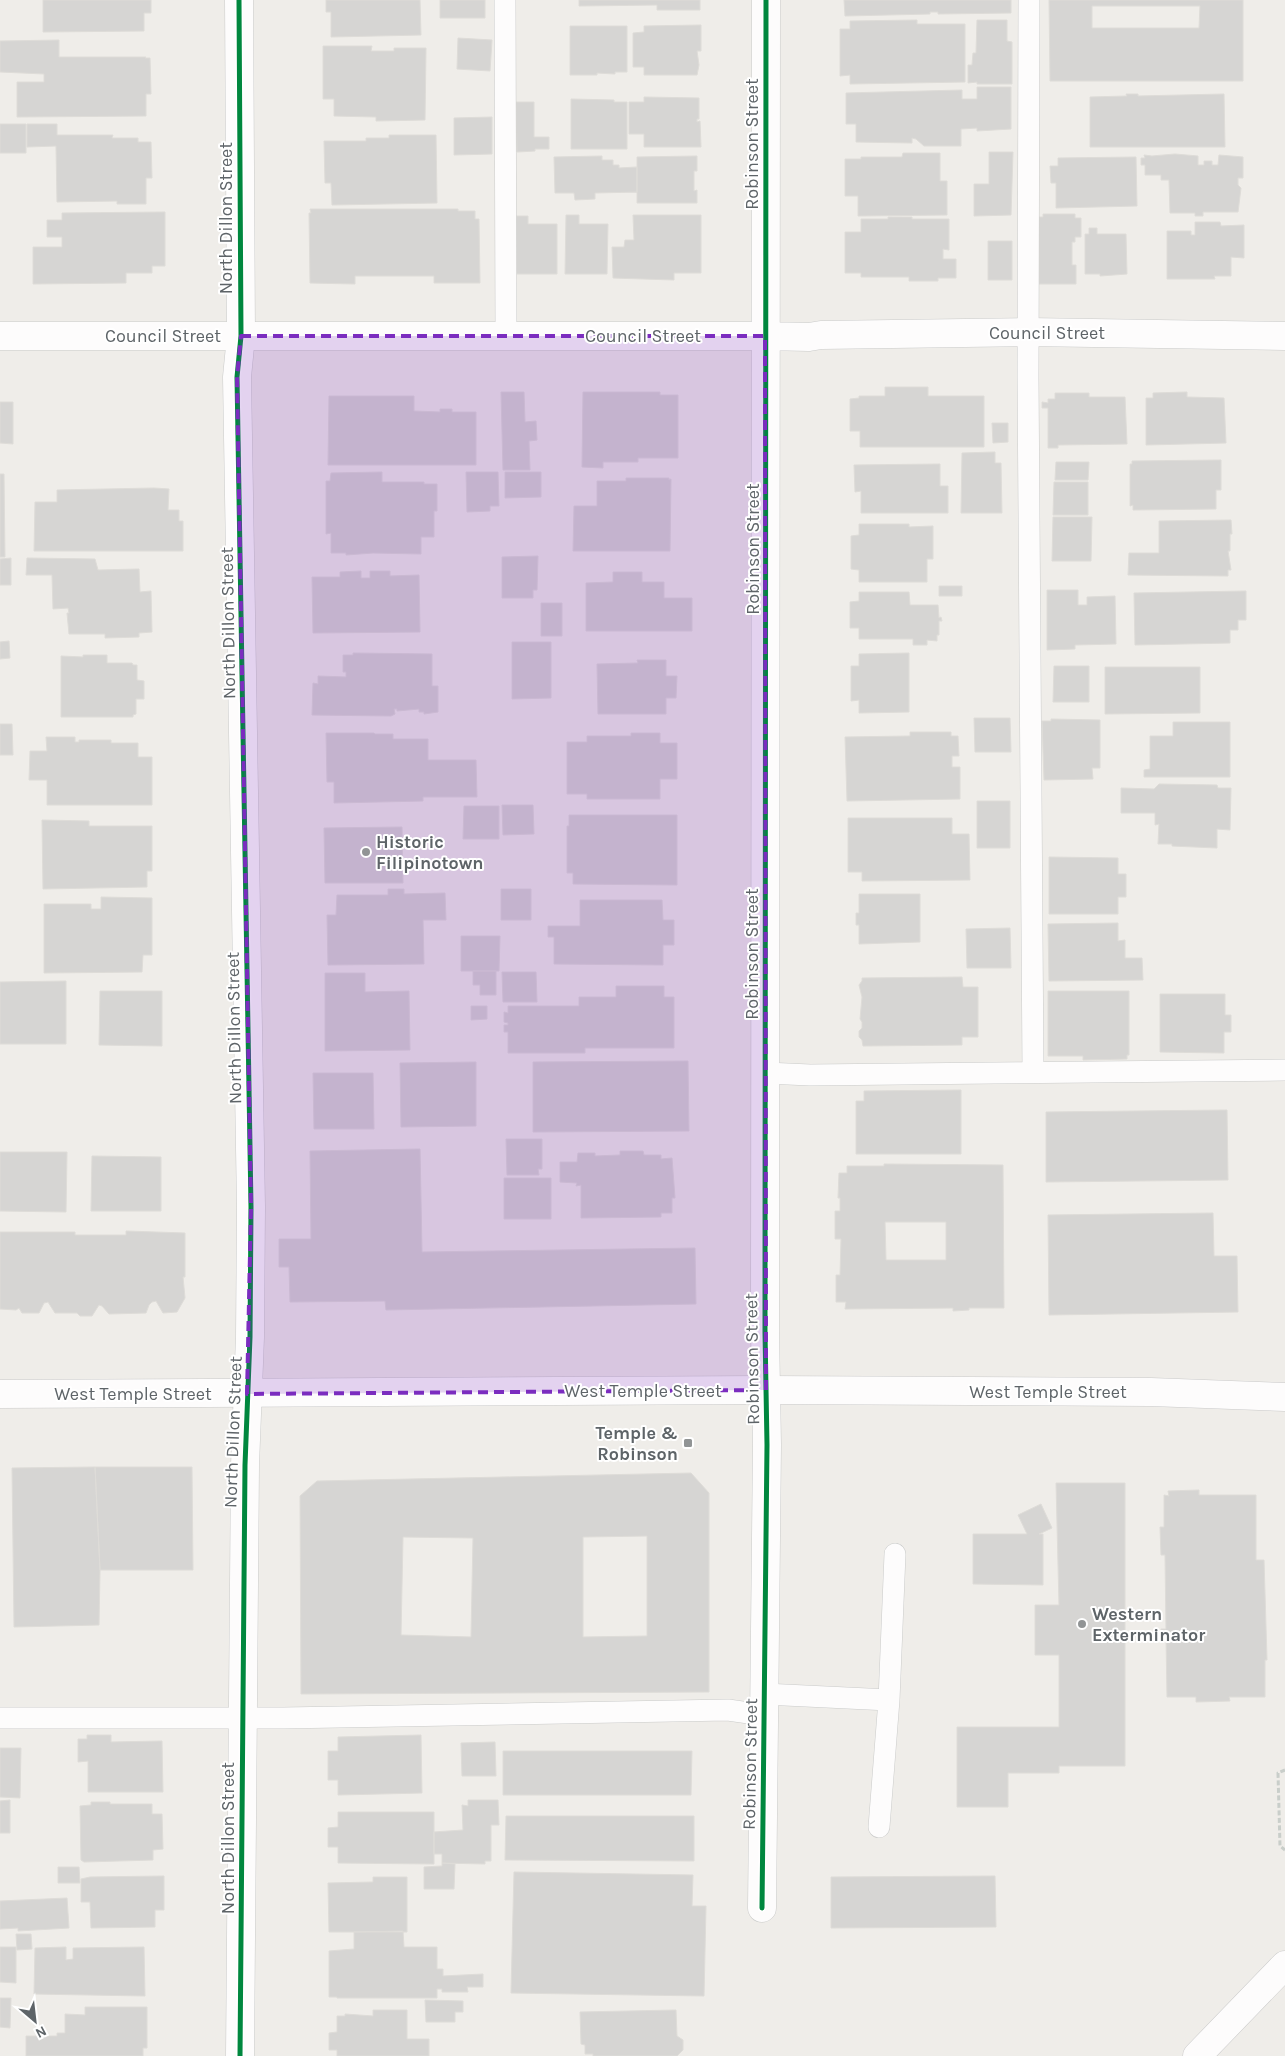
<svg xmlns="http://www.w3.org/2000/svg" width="1285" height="2056" viewBox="0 0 1285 2056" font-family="Karla,sans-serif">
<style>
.building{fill:#d6d5d3;stroke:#dedcd8;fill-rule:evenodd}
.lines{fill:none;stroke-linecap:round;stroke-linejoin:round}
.service-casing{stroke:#cacbca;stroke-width:22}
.minor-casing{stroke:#cacbca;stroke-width:29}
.secondary-casing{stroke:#cacaca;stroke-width:29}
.path{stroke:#c9ceca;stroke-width:3;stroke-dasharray:5 2.5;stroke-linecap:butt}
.service{stroke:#fdfcfc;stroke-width:21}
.minor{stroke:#fdfcfc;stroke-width:28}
.secondary{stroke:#fdfcfc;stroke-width:28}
.cycleway-casing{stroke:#fff;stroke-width:8}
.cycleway{stroke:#00873e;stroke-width:5}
.marked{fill:#7b2cbf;fill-opacity:0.2;stroke:#7b2cbf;stroke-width:4;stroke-dasharray:10 6;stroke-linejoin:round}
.poi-dot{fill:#919495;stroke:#fff;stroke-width:2}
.labels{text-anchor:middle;stroke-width:4;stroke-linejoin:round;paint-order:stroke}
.street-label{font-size:18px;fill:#5e6468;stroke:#fff}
.poi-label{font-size:18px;font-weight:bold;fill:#5e6468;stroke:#fff;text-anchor:start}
</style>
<rect width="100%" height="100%" fill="#efede9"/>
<path class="building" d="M43 0H151V13H144V31L43 32Z
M326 0H420L421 35 331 37V12H326Z
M440 0H485V18H440Z
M579 0H700V10H657V5L579 6Z
M844 0H1011V13L938 14V12H930V14L845 16Z
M1049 0H1243V81H1050ZM1092 6H1200L1199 28H1092Z
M917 20V24H965V82L850 84V75L840 76V29H850V21Z
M977 20H1007V41L1012 42V84H977V82L968 83V65H972L973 53H976Z
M701 25V51H697L699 65 697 75H644V67H633V33L644 32V26Z
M570 26H627V72H615V74L597 73V75H570Z
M458 38 492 40 490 71 457 69Z
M59 40V57H146L145 58H150L151 94H146V116L17 117V82H44V74L0 72V41Z
M323 46H372L371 51H394V48H426L425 120 376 121V117L334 116V99H323Z
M977 87H1011V129L977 131V128L961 129V146H924L916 139 912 138V143L856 142V124H846V93L962 90V99H977Z
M1126 94H1138V96L1224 94 1225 147H1090V97L1127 96Z
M644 97 699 98V119H697V122L700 121 701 147H644V134H629V102H644Z
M571 99 614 100V102H627V149H571Z
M516 102H534V137H549V149H535V151L517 152Z
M492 117V154L454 155V118Z
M0 124H26V153H0Z
M27 124H57V135H113L112 138H138V142H151L152 178H146V204H117V201L57 202 56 146 27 147Z
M389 135H436L437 203 332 205 331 183H325L324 141H366V138H389Z
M989 152H1013L1011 215 974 216V184H989Z
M903 153H940V181H947V215L858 216V196H845V159H861V157H902Z
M1175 154 1198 156V165H1204V161H1212V165H1218L1219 155 1243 157V178H1238V185L1241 188 1238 212H1203V216H1195V213H1170L1169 180H1161V175H1145V165H1141V158H1145L1144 155 1152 156Z
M602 156V160H613V165H619V168L637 167V192L595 193V199L575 200 574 193H555L554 157Z
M697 156V171H694V191L697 190V203H637V157Z
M1136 157 1137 206 1056 208V183H1051L1050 166H1058V158Z
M310 209H458V211H475V219H479L480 283H434V276H355V284L310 283 309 213H311Z
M165 212V266H152V273H126V283L33 284V247H62V237H47V220H62V213Z
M1043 214H1075V218H1081V237H1075V242H1072V265H1076V284H1039V217H1043Z
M566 215H579V224H608L607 274H565Z
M633 215H701V273H674V280L613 278 612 247H624L625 240H634Z
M516 216H528V224H557V274H516Z
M888 217H912V219H949V250L943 249V259H956V278H938V281H909V277H861V273H845V232H861V219H888Z
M1195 222H1220L1221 226 1244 225V258L1231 257V276H1214L1215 279H1167V231H1191V235H1195Z
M1089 228H1097V234H1126L1127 274 1100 276V274H1085V234H1089Z
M988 241H1012V280H988Z
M885 387H928V396H984V447H860V431H850V399L859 398V396H885Z
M501 392H524L525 422 536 421 537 440 529 441 530 470H503Z
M583 392H660V395H678V458H638V462H603V468L582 467Z
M1187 392V397L1224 398 1226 443 1146 445V398H1153V393Z
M1055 393H1089V397H1125L1127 444 1058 445V448H1048V408H1042V402L1048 403V399H1055Z
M329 396H414V411L440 412V409H452V412H476V465H328Z
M0 402H13V444L0 443Z
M992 423H1008V442L993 443Z
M995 452V463H1001L1002 513H961L962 453Z
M1221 460V490H1216V509L1133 510V505L1130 506V464H1132V461Z
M1056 462H1089L1088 480H1055Z
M940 464V486H948V513H861V491L855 492 854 465Z
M382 472V482H424V484H437V511H434V537H421V554L373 553 346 555V553H331V533L326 534V481H330L331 473Z
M466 472H498L499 506H490V511L467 512Z
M505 472H541V497L505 498Z
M0 474H4L5 557H0Z
M626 478H669V480L671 479 670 551H573L574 506H597V481H626Z
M1054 482H1088V515H1053Z
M154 488 169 489 168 510H179V521H183V551H34L35 502H57V490Z
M1053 517H1092L1091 561H1052Z
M1231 520 1232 534H1230V551H1228L1231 570H1228V576L1128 575 1129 553H1159V521Z
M859 524H909V527L933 526V559H927V582H859V570L851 569V536L859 535Z
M538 556 537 590H533V598H502V557Z
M11 558V585H0V559Z
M27 558 95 559 98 570 139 569 140 592 151 591 152 632 139 633V637L105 638V634H69L67 613H69L68 608 53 609 52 575H26Z
M361 571V578H370V571H390V576L419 575 420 632 313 633 312 577H340V572Z
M613 572H642V582H664V598H692V631H586V583L613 582Z
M939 586H962V596H939Z
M1047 590H1078V605H1087V597L1115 596 1116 644 1075 645V649L1047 650Z
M1246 591V620H1238V630H1230V643L1135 645 1134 593Z
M859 592H909L910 605H938L939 618 941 617 942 621H939V635H937V641L927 640V645H913V639H859V628H850V602L859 601Z
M541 603H562V636H541Z
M9 641 10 658 0 659V642Z
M512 642H551V698L512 699Z
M353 653 432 654V686H438V712L424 714V712H419V709L397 711V709H394L395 714 391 716 312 715 313 683 318 684V676L346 677V672H343V655H353Z
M909 653V712L859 713V700L851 701V666H859V654Z
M83 655H107V663H132L133 665H137V680L144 681V699H136V714L133 715V717H61V656L83 657Z
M637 660H666V676H677L676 698H666V714H598L597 664 638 663Z
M1054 666H1089V702H1053Z
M1105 667H1200V713L1105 714Z
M974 718H1010L1011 752H975Z
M1051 719 1100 720V768H1092L1093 779 1044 780 1042 721H1051Z
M1173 722H1230V777H1144V770L1150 769V736H1173Z
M0 724H12L13 755H0Z
M910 732H951V736H958L959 756H952V767H960V799L847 801 845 737 910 736Z
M326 733H374L375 734H393V739H428V760H476L477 797H423V801L334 803V782H327Z
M631 733H660V743H677V779H660V799H587V794H567V742H587V736H631Z
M46 737H75V742H79V740H111V743H138V757H152V805H47V780H29L30 751H47Z
M1159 784 1217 785 1218 788H1231L1230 830 1217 829V848L1172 846V844H1158L1159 824 1155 825V813H1121V788L1154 789Z
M977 801H1010V848H977Z
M502 805H533L534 834 503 835Z
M464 806H499V839H463Z
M569 815H677V885L573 884V873H567V826H569Z
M848 818H952V834H969L970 880 862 881V872H848Z
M42 820 89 821V826H152V871H147V887L43 889Z
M402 827 403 883H325L324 828Z
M1049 857 1118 858V874H1126V897H1118V914H1049Z
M388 889H404V894L445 893 446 920H423L424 964 328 965 327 915H336L337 895H388Z
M501 889H531V920H501Z
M859 894H920V942L859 944V925H856V913H859Z
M101 897 152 898V955H143L142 972 44 973V904H91V909H101Z
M580 900H662L663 920H674V945H663V965L554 964V937H548V926H580Z
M1118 923V941L1125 940V958H1142L1143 980 1049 981 1048 924Z
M1010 928 1011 968H967L966 929Z
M461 936H500L499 971H461Z
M473 971H496V995H480V985H473Z
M502 972H536L537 1002H503Z
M325 973H365V992L409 991 410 1050 325 1051Z
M962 977 963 987H978V1037H962V1045L863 1046 862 1040 859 1037V1031L862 1028V1022L860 1019 862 997 859 985 862 981V978Z
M66 981V1044H0V982Z
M616 986H664V997H674V1048H585V1053H508V1032H504V1025H508V1023L504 1022V1012L508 1013V1006H579V997H616Z
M100 991H162V1046L99 1045Z
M1048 991H1129V1055H1127V1059L1083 1060V1056H1048Z
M1160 994H1225V1015H1231V1032H1224V1053L1160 1052Z
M471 1006H487V1019L471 1020Z
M688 1061 689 1131 533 1132V1062Z
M476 1062V1126L401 1127 400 1063Z
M313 1073H373L374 1129H314Z
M961 1090V1154H856V1101H864V1091Z
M1227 1110 1228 1180 1046 1182V1112Z
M506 1139H542V1169H538L539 1175H507Z
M420 1149 422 1252 695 1248 696 1304 386 1310 385 1301 290 1302 289 1267H279V1239H311L310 1151Z
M620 1151H643L644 1155H661V1159L672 1158 675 1198H672V1213H661V1217L581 1218V1185L576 1186 577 1183 560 1182V1162H577L578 1153H595V1156L620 1155Z
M0 1152H67L66 1212 0 1211Z
M92 1156 161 1157V1211H91Z
M884 1164 1003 1165 1004 1308H969V1310L953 1311V1308L845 1309 846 1302H836V1275H840L841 1239H835V1211H840V1198H838L839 1173H847V1166H884ZM885 1222H946V1260H886Z
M504 1178H551V1219H504Z
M1213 1213 1214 1256H1237L1238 1312 1049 1315 1048 1215Z
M126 1231 185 1233V1277H183L185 1298 177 1312 163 1313 156 1301 152 1302 149 1305 146 1313 109 1314 102 1306 99 1305 92 1316H80L77 1313H55L48 1302 44 1303 39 1313H22L19 1308 16 1310 0 1309V1232H75V1235H126Z
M95 1467 100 1570 99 1625 14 1627 12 1468Z
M95 1467H192L193 1570H100Z
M691 1473 709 1493V1692L301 1694 300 1496 317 1481ZM647 1536V1636L583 1637V1537ZM403 1537 473 1538 471 1637 401 1635Z
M1056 1483H1125V1766H1059V1773H1008V1807H957V1727H1059V1655H1035V1605H1059Z
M1199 1490V1495H1256V1560H1264L1267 1660H1265V1697H1229L1230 1701 1196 1702V1697H1167L1166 1635H1161V1629H1166L1165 1555H1161L1160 1527H1164V1495L1169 1496 1168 1491Z
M1041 1504 1052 1528 1039 1534H1043V1585L973 1584V1534H1027L1018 1515Z
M87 1735H111V1742L162 1741 163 1792H88V1761L78 1762V1739H87Z
M421 1735 422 1793 338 1795V1780H328V1751H338V1737Z
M495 1742 496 1776H462L461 1743Z
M0 1748H21L20 1798 0 1797Z
M503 1751H692L691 1795H503Z
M10 1800V1833H0V1801Z
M468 1800H498L499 1825H491V1861H485V1864L442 1863V1854H434V1832L463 1830 462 1805 468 1806Z
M91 1802H110V1804H152V1814H162L163 1849 153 1850V1860L84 1862 81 1860 80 1806 91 1805Z
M338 1812H434V1864L338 1863V1847H328V1828L338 1827Z
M506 1816H694V1861L505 1860Z
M442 1863 455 1864 454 1889H424V1867L442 1866Z
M58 1867H79L80 1883H58Z
M514 1872 693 1875 692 1906H706L704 1996 511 1993Z
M164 1876V1910H155V1927L91 1928 90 1902H81V1879L90 1877Z
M995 1876 996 1927 831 1928V1877Z
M373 1877H407V1932H329L328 1883 373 1882Z
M67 1898 69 1928 18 1931V1928L0 1929V1901Z
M403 1931 404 1947H437V1969H443V1976L483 1974V1987H467L468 1992H442V1989H437V1998H337V1997H329V1951L354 1949V1932Z
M16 1934H31L32 1949 17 1950Z
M0 1947H16V1983L0 1982Z
M66 1947V1960L73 1959V1948L144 1947 145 1996 34 1994 35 1948Z
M0 1998H11L10 2028 0 2027Z
M425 2000 463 2001V2012H455V2022H426Z
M85 2007H147V2048H143V2056H26V2036H57V2033H65V2014L85 2015Z
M373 2010H407V2039H429V2056H337V2050H329V2033L337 2032V2016H345V2014L373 2016Z
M676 2010 677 2036 683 2040V2050L677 2056H593V2054H585V2045L581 2044 580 2012Z"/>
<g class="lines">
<defs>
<path id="service" d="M505 0 506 337
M1029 0 1028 377 1033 1071
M766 1073 810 1075 1285 1070
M764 1694 889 1700 879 1827
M889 1700 895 1554
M0 1718H283L728 1710 763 1715"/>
<path id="minor" d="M239 0 241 336 237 377 251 1207 250 1337 245 1465 240 2056
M0 336H765L809 337 821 335 1028 332 1285 336
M762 1908 767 1445 765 1332 766 0"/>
<path id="secondary" d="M0 1394 766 1390 1151 1392 1285 1397
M1197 2056 1285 1965"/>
</defs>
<use href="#service" class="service-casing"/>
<use href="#minor" class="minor-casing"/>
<use href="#secondary" class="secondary-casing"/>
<path class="path" d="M1285 1770 1278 1773 1280 1846 1285 1850"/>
<use href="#service" class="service"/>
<use href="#minor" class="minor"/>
<use href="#secondary" class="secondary"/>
<defs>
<path id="cycleway" d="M239 0 241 336 237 377 251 1207 250 1337 245 1465 240 2056
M762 1908 767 1445 765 1332 766 0"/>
</defs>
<use href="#cycleway" class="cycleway-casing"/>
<use href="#cycleway" class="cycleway"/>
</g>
<path class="marked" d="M241 336H765L766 1390 247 1394 251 1207 237 377Z"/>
<g class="poi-dot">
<circle cx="366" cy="852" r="5"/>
<rect x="683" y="1438" width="10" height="10" rx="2.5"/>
<circle cx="1082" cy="1624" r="5"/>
</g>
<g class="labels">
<g class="street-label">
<text transform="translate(752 144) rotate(-90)" y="6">Robinson Street</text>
<text transform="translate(226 218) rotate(-90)" y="6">North Dillon Street</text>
<text x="1047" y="339">Council Street</text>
<text x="163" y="342">Council Street</text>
<text x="643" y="342">Council Street</text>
<text transform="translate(753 549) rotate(-90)" y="6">Robinson Street</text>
<text transform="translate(228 623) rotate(-91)" y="6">North Dillon Street</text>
<text transform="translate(752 954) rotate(-90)" y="6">Robinson Street</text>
<text transform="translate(234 1028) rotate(-91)" y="6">North Dillon Street</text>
<text transform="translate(752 1359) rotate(-91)" y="6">Robinson Street</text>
<text x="643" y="1397">West Temple Street</text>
<text x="1048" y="1398">West Temple Street</text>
<text x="133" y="1400">West Temple Street</text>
<text transform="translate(233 1432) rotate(-88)" y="6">North Dillon Street</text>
<text transform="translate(750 1764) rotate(-89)" y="6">Robinson Street</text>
<text transform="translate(228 1838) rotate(-90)" y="6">North Dillon Street</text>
</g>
<g class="poi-label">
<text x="376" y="848">Historic<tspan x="376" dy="21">Filipinotown</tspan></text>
<text x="678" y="1439" text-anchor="end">Temple &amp;<tspan x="678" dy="21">Robinson</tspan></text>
<text x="1092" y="1620">Western<tspan x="1092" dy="21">Exterminator</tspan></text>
</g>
</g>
<g transform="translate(35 2021) rotate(152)" stroke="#ffffff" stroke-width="4" paint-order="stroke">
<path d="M0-4L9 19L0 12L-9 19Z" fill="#5e6468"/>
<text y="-8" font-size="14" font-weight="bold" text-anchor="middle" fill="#5e6468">N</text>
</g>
</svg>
